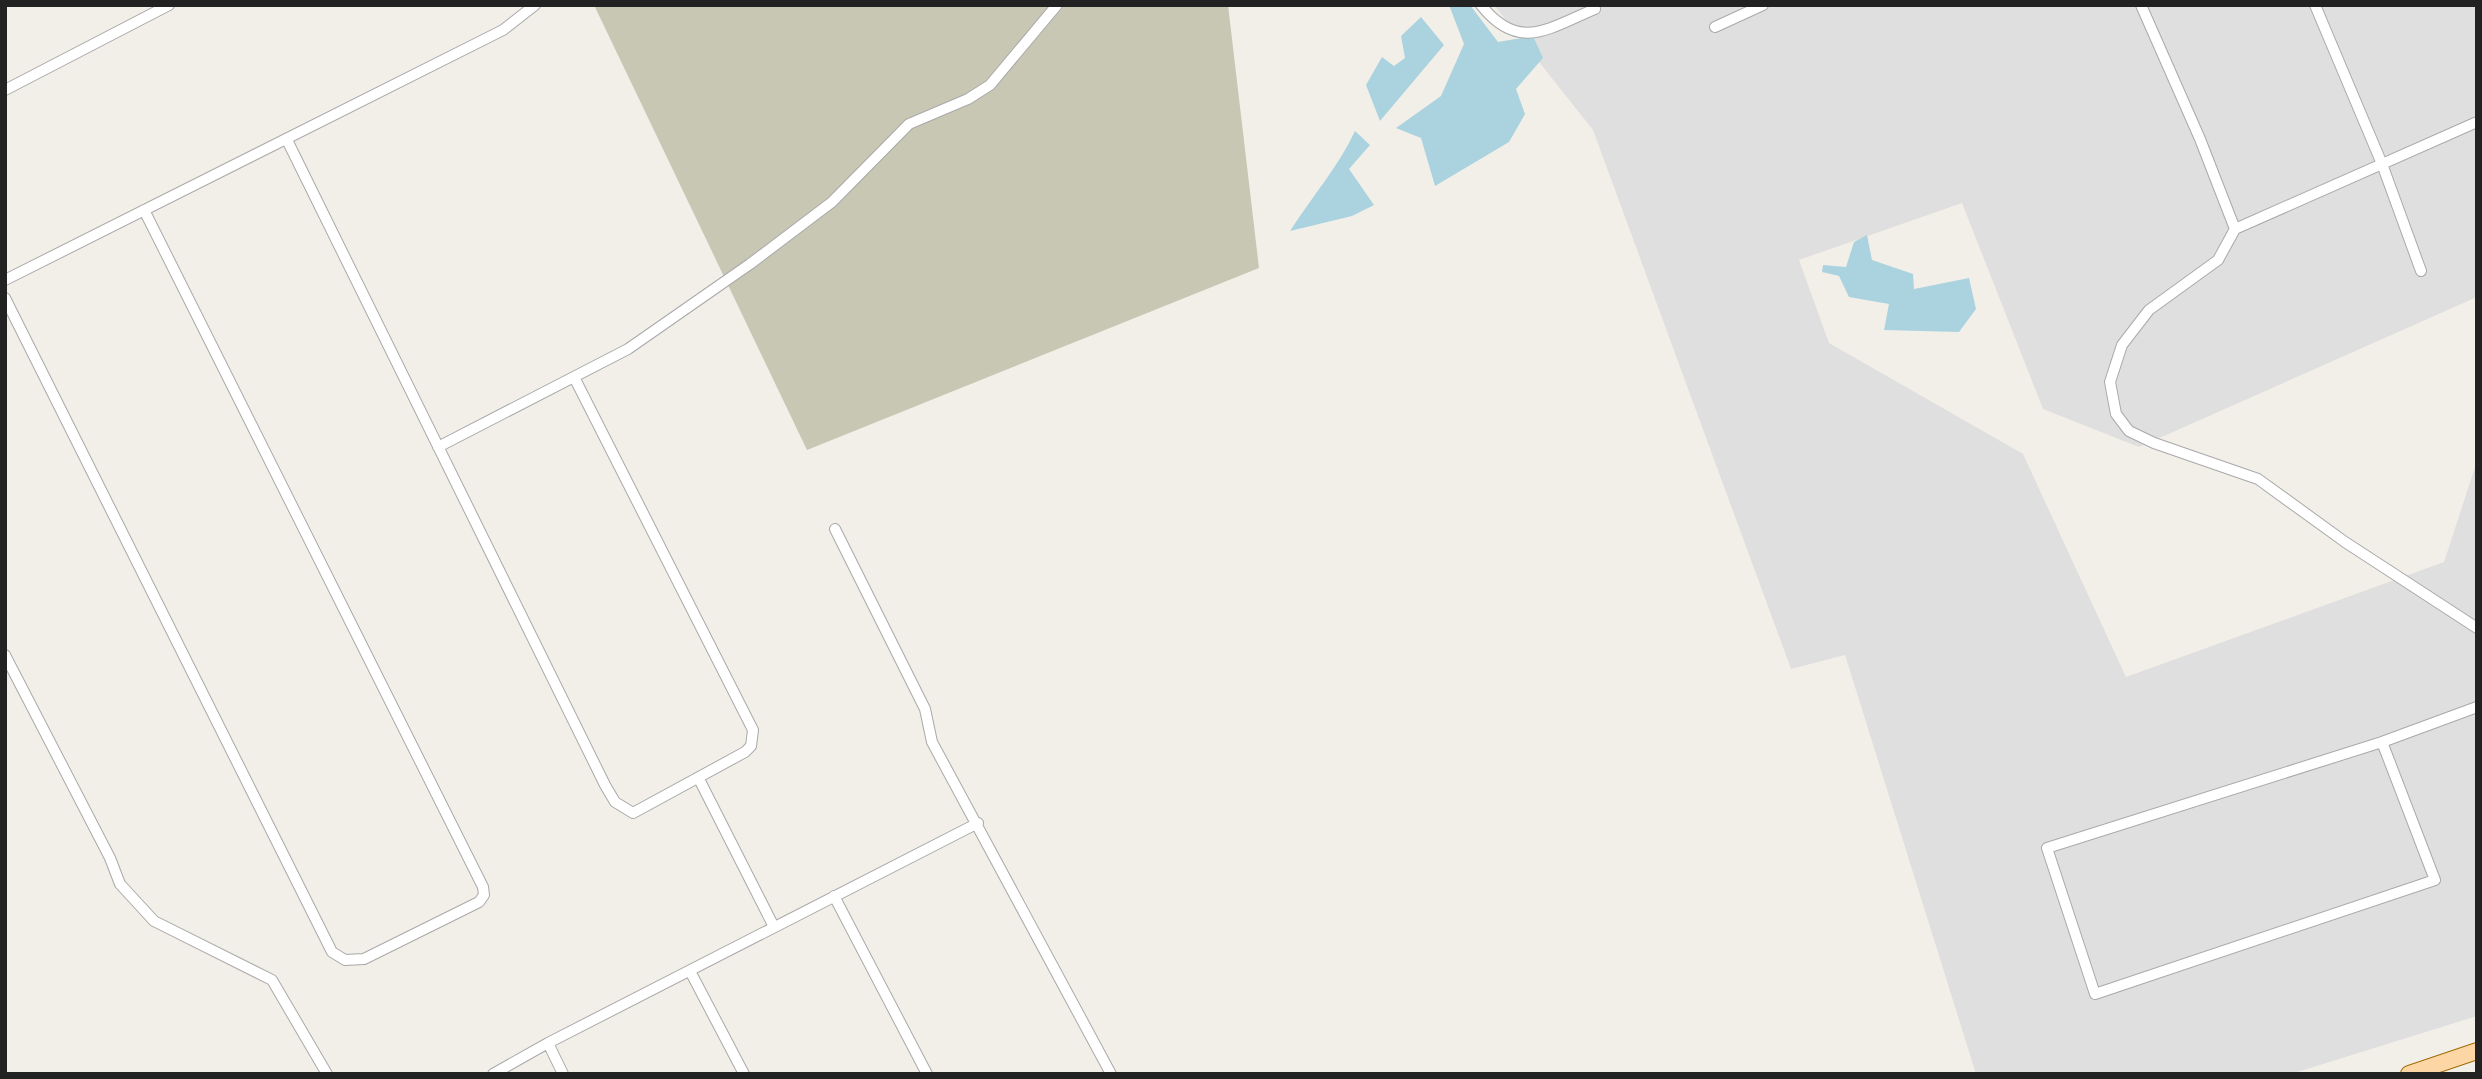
<svg xmlns="http://www.w3.org/2000/svg" width="2482" height="1079" viewBox="0 0 2482 1079" font-family="Jost,sans-serif">
<style>
.residential{fill:#e0dfdf}
.construction{fill:#c7c7b4}
.water{fill:#aad3df}
.lines{fill:none;stroke-linecap:round;stroke-linejoin:round}
.minor-casing{stroke:#a9a9a9;stroke-width:12}
.primary-casing{stroke:#a06b00;stroke-width:18}
.minor{stroke:#fff;stroke-width:10}
.primary{stroke:#fcd6a4;stroke-width:16}
</style>
<rect width="100%" height="100%" fill="#f2efe9"/>
<path class="residential" d="M1494 5H2477V297L2139 447 2043 409 1962 203 1799 260 1829 343 2023 454 2126 677 2444 562 2477 461V1016L2291 1074H1976L1845 655 1791 669 1593 130Z"/>
<path class="construction" d="M594 5H1228L1259 268 807 450Z"/>
<path class="water" d="M1449 5H1470L1498 42 1533 36 1543 58 1516 89 1525 114 1509 142 1435 186 1421 138 1396 128 1441 96 1464 44Z
M1421 17 1444 45 1380 121 1366 85 1382 57 1394 66 1405 58 1401 36Z
M1355 131 1370 145 1349 169 1374 205 1352 216 1290 231C1311 198 1339 166 1355 131Z
M1867 235 1872 260 1913 274 1914 289 1969 278 1976 309 1959 332 1884 330 1889 304 1849 297 1839 276 1822 272 1823 265 1846 267 1854 242Z"/>
<g class="lines">
<defs>
<path id="minor" d="M1481 5C1519 53 1549 28 1595 9
M2141 5 2200 139 2235 229 2218 260 2149 310 2122 345 2110 382 2116 414 2129 431 2154 443 2258 479 2345 542 2477 628
M2315 5 2382 164 2421 271
M1715 27 1763 5
M5 90 169 5
M287 140 605 785 615 802 633 813 745 752 751 746 753 730 575 379
M2235 229 2477 122
M5 280 503 30 535 5
M5 298 332 952 345 960 364 959 479 902 484 895 483 887 144 210
M438 447 628 349 750 264 832 202 909 124 968 99 990 85 1057 5
M835 529 925 709 932 742 1111 1074
M5 655 110 858 120 884 154 921 272 980 327 1074
M2382 742 2435 880 2095 994 2047 848 2382 742 2477 707
M699 779 774 927
M834 896 927 1074
M690 971 744 1074
M548 1043 563 1074
M493 1074 548 1043 978 823"/>
<path id="primary" d="M2409 1074 2477 1051"/>
</defs>
<use href="#minor" class="minor-casing"/>
<use href="#primary" class="primary-casing"/>
<use href="#minor" class="minor"/>
<use href="#primary" class="primary"/>
</g>
<rect width="2482" height="1079" fill="none" stroke="#222222" stroke-width="14"/>
</svg>
